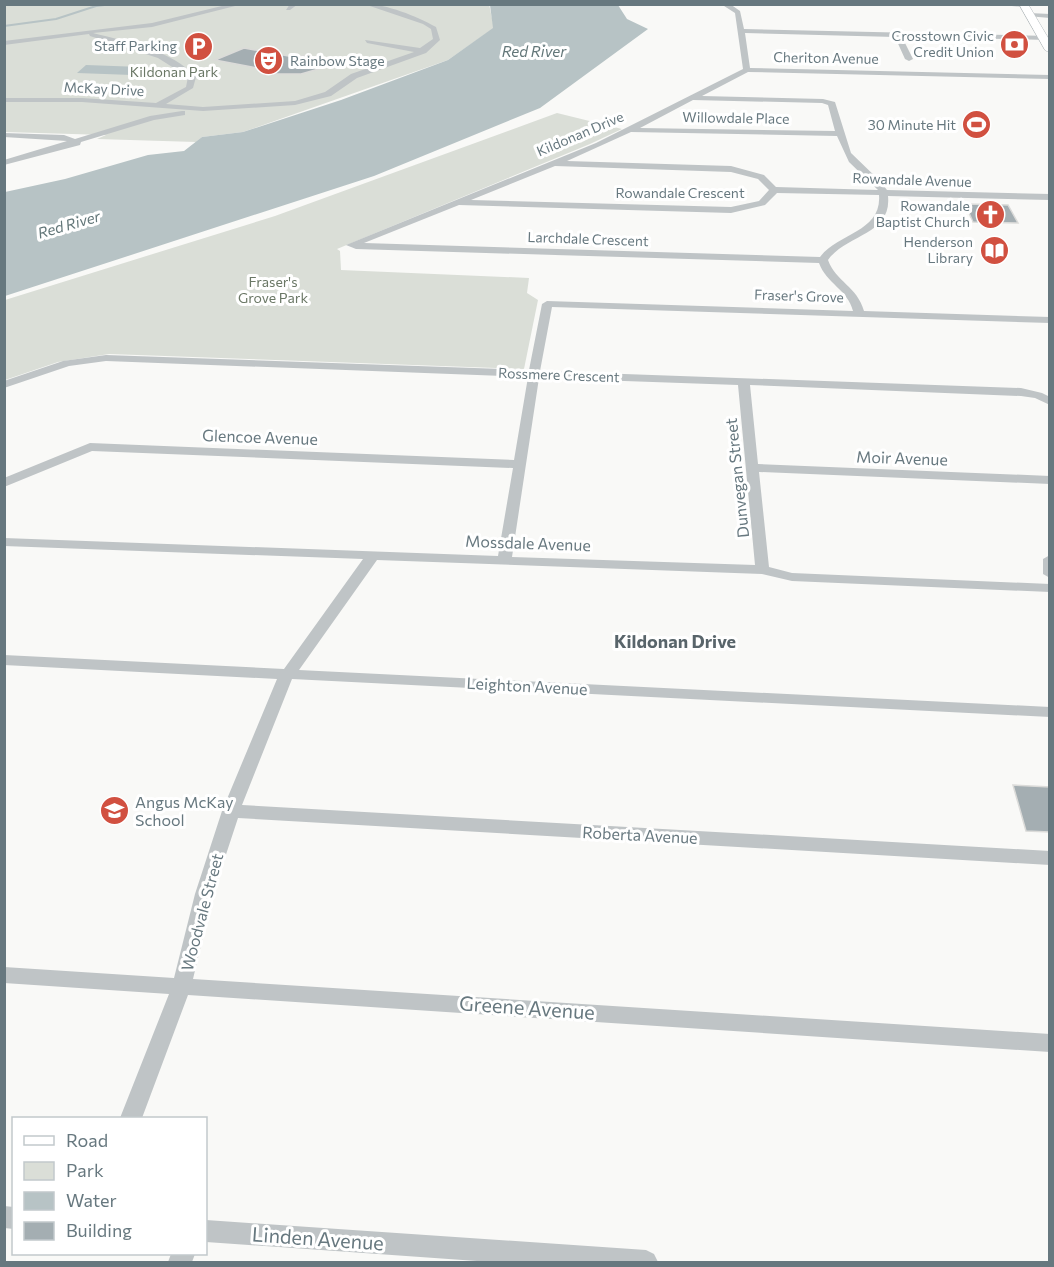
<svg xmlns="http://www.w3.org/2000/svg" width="1054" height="1267" viewBox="0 0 1054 1267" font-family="Commissioner,sans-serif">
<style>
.green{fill:#daded7}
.water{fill:#b7c3c5}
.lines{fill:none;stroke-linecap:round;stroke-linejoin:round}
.stream{stroke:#b7c3c5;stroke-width:2}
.building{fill:#a4aeb2;stroke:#dbdbd9;stroke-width:1.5}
.secondary-casing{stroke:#b1b8bb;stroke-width:1}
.minor{fill:#bfc4c6;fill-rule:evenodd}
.secondary{fill:#fff;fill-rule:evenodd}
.labels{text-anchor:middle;stroke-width:6;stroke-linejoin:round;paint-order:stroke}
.far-poi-label{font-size:14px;fill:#67787f;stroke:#fff;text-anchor:end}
.far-street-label{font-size:14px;fill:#67787f;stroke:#fff}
.far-park-label{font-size:14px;fill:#6b7866;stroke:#fff}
.far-water-label{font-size:15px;font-style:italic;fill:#627678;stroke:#fff}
.street-label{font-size:16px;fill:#67787f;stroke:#fff}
.poi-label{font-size:16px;fill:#67787f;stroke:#fff;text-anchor:start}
.neighbourhood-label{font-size:18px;font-weight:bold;fill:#59656b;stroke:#fff}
.near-street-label{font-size:20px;fill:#67787f;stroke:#fff}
</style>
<rect width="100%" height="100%" fill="#f9f9f7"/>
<path class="green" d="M489 4 494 28 448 60 243 132 202 137 196 142 97 139 106 135 5 132 4 5Z
M557 113 622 129 590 144 337 249 340 251 341 270 529 278 527 293 538 300 524 369 109 354 58 362 5 380V300L275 216Z"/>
<path class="water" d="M490 5H618L627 19 648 29 540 108 374 176 5 296V192L65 179 148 155 184 151 202 137 243 132 341 100 448 60 493 28Z
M86 65 141 67 132 75 77 73Z"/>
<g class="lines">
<path class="stream" d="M4 26 56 19 96 6 113 4"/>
</g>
<path class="building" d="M244 48 294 57 310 55 322 68 301 74H262L257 68 215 60Z
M965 204 1008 205 1018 223 973 222Z
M1013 785 1050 787V832L1026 831Z"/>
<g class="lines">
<defs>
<path id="secondary" d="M1019 4H1028L1050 41V53L1045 50Z"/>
</defs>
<use href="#secondary" class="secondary-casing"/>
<path class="minor" d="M230 4H243L152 27 93 33C127 42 172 50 196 77L193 88 166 104 203 107 295 101 325 92 351 74 414 52 367 43 365 40 420 48 433 39 431 29 423 24 364 4C387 4 416 16 436 27L440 40 426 53 357 78 331 96 295 105 203 111 82 102H4V98H82L156 103 186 87 188 77 158 58 90 36 89 34 4 45V41L152 23Z
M290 4H298L290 10H286Z
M721 4H730L740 11 744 29 1050 36V40L902 37 913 59 909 61 905 59 895 37 745 33 750 68 1050 75V79L748 72 702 96 823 99 835 102 851 153 880 181 887 190 1050 194V200L888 196C892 235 846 234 828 260 836 282 857 286 864 311L1050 317V323L552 307 540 371 1021 388 1042 393 1050 397V405L1035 398 1021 396 750 385 758 464 1050 476V484L759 472 769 567 792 573 1050 584V592L792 581 762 574 377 560 299 670 1050 707V717L292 679 242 805 1050 851V865L238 818 213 894 193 979 1050 1034V1052L188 995 142 1118H120L169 994 4 983V967L174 978 195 894 222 811 277 679 4 665V655L284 669 363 559 4 546V538L498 556 513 468 92 451 4 487V478L90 443 514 460 528 377 106 361 69 366 4 388V381L63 361 106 355 529 370 542 304 547 301 853 311C848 290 826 283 819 263L356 249 346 245 596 143 743 69 735 13ZM693 100 822 103 828 105 835 131 640 128ZM631 132 837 136 849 162 878 190 776 187 764 175 731 166 567 161ZM555 166 731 172 758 179 769 190 759 201 731 207 471 200ZM777 193 879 195C882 232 838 233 820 257L364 243 459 205 731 213 765 205ZM539 378 738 385 755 565 512 557Z
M987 4H1027V5L1024 7Z
M1029 13 1050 14V18L1027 16Z
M182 111H185V115L154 120 81 142 80 145 4 165V160L67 141 4 137V133L64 135 75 139 150 116Z
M1050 555V578L1043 574V559Z
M4 1206 14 1207V1229L4 1228Z
M206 1220 646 1250 654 1254 658 1262H491L206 1242Z
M171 1254H195L192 1262H168Z"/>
<use href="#secondary" class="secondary"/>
</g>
<defs>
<symbol id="bank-disc" viewBox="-11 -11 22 22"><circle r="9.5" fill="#d15040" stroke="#fff"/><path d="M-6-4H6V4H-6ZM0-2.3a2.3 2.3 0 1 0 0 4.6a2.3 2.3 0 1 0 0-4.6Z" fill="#fff"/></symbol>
<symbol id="parking-disc" viewBox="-11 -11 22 22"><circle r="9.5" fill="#d15040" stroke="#fff"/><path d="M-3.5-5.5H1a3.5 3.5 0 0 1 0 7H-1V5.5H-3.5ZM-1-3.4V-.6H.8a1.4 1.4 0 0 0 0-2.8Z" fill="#fff"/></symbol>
<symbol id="theatre-disc" viewBox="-11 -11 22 22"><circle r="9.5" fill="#d15040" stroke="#fff"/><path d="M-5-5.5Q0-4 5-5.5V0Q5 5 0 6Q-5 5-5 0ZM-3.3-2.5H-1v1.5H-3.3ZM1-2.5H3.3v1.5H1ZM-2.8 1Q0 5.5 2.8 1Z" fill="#fff"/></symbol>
<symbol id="stadium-disc" viewBox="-11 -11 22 22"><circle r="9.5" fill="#d15040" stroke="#fff"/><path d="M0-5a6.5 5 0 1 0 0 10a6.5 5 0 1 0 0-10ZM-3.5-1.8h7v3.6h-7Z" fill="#fff"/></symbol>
<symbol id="church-disc" viewBox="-11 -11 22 22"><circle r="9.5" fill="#d15040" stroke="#fff"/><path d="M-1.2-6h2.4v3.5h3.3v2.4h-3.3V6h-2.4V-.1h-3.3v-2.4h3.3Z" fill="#fff"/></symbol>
<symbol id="library-disc" viewBox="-11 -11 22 22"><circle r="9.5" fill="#d15040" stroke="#fff"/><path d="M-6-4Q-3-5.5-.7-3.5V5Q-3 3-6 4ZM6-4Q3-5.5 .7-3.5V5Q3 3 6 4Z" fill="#fff"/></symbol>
<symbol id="school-disc" viewBox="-11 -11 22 22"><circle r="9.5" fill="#d15040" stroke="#fff"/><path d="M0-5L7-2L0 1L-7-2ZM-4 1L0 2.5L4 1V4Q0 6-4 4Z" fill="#fff"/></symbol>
</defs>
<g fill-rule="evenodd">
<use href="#bank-disc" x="998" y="28" width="33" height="33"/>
<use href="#parking-disc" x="182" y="30" width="33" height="33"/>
<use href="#theatre-disc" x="252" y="44" width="33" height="33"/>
<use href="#stadium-disc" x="960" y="108" width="33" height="33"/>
<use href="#church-disc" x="974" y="198" width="33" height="33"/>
<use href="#library-disc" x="978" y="234" width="33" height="33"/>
<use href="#school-disc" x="98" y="794" width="33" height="33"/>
</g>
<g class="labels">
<g class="far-poi-label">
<text x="994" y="41">Crosstown Civic<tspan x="994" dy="16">Credit Union</tspan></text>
<text x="177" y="51">Staff Parking</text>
<text x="290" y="66" text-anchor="start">Rainbow Stage</text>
<text x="956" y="130">30 Minute Hit</text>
<text x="970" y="211">Rowandale<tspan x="970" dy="16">Baptist Church</tspan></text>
<text x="973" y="247">Henderson<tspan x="973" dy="16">Library</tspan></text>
</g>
<g class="far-street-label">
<text transform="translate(826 58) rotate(1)" y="5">Cheriton Avenue</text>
<text transform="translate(104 89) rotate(3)" y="5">McKay Drive</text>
<text transform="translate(736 118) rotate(1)" y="5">Willowdale Place</text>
<text transform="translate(580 134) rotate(-23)" y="5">Kildonan Drive</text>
<text transform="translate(912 180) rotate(2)" y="5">Rowandale Avenue</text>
<text x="680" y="198">Rowandale Crescent</text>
<text transform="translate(588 239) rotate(2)" y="5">Larchdale Crescent</text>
<text transform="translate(799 296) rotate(2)" y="5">Fraser's Grove</text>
<text transform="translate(559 375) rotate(2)" y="5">Rossmere Crescent</text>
</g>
<g class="far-park-label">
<text x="174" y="77">Kildonan Park</text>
<text x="273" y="287">Fraser's<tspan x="273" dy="16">Grove Park</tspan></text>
</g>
<g class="far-water-label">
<text x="534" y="57">Red River</text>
<text transform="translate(69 225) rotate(-16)" y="5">Red River</text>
</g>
<g class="street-label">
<text transform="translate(260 437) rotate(2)" y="6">Glencoe Avenue</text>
<text transform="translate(902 458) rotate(2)" y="6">Moir Avenue</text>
<text transform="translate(737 478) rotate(-96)" y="6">Dunvegan Street</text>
<text transform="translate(528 543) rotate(2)" y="6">Mossdale Avenue</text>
<text transform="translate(527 686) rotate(3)" y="6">Leighton Avenue</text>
<text transform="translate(640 835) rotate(3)" y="6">Roberta Avenue</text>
<text transform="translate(202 912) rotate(-75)" y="6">Woodvale Street</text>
</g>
<g class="poi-label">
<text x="135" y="808">Angus McKay<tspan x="135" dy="18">School</tspan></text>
</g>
<g class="neighbourhood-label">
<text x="675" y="648">Kildonan Drive</text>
</g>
<g class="near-street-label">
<text transform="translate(527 1008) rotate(4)" y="7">Greene Avenue</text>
<text transform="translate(318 1239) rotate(4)" y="7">Linden Avenue</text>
</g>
</g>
<rect width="1054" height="1267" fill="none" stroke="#67787f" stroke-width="12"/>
<rect x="12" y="1117" width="195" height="138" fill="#ffffff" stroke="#c2c9cc" stroke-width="1.5"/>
<rect x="24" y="1136" width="30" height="9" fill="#ffffff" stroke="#c2c9cc" stroke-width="1.5"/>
<text x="66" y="1147" font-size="18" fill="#67787f">Road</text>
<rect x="24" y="1162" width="30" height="18" fill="#daded7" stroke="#c2c9cc" stroke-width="1.5"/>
<text x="66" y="1177" font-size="18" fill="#67787f">Park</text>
<rect x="24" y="1192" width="30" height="18" fill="#b7c3c5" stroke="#c2c9cc" stroke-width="1.5"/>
<text x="66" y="1207" font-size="18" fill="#67787f">Water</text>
<rect x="24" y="1222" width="30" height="18" fill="#a4aeb2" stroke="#c2c9cc" stroke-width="1.5"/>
<text x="66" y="1237" font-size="18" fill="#67787f">Building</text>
</svg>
